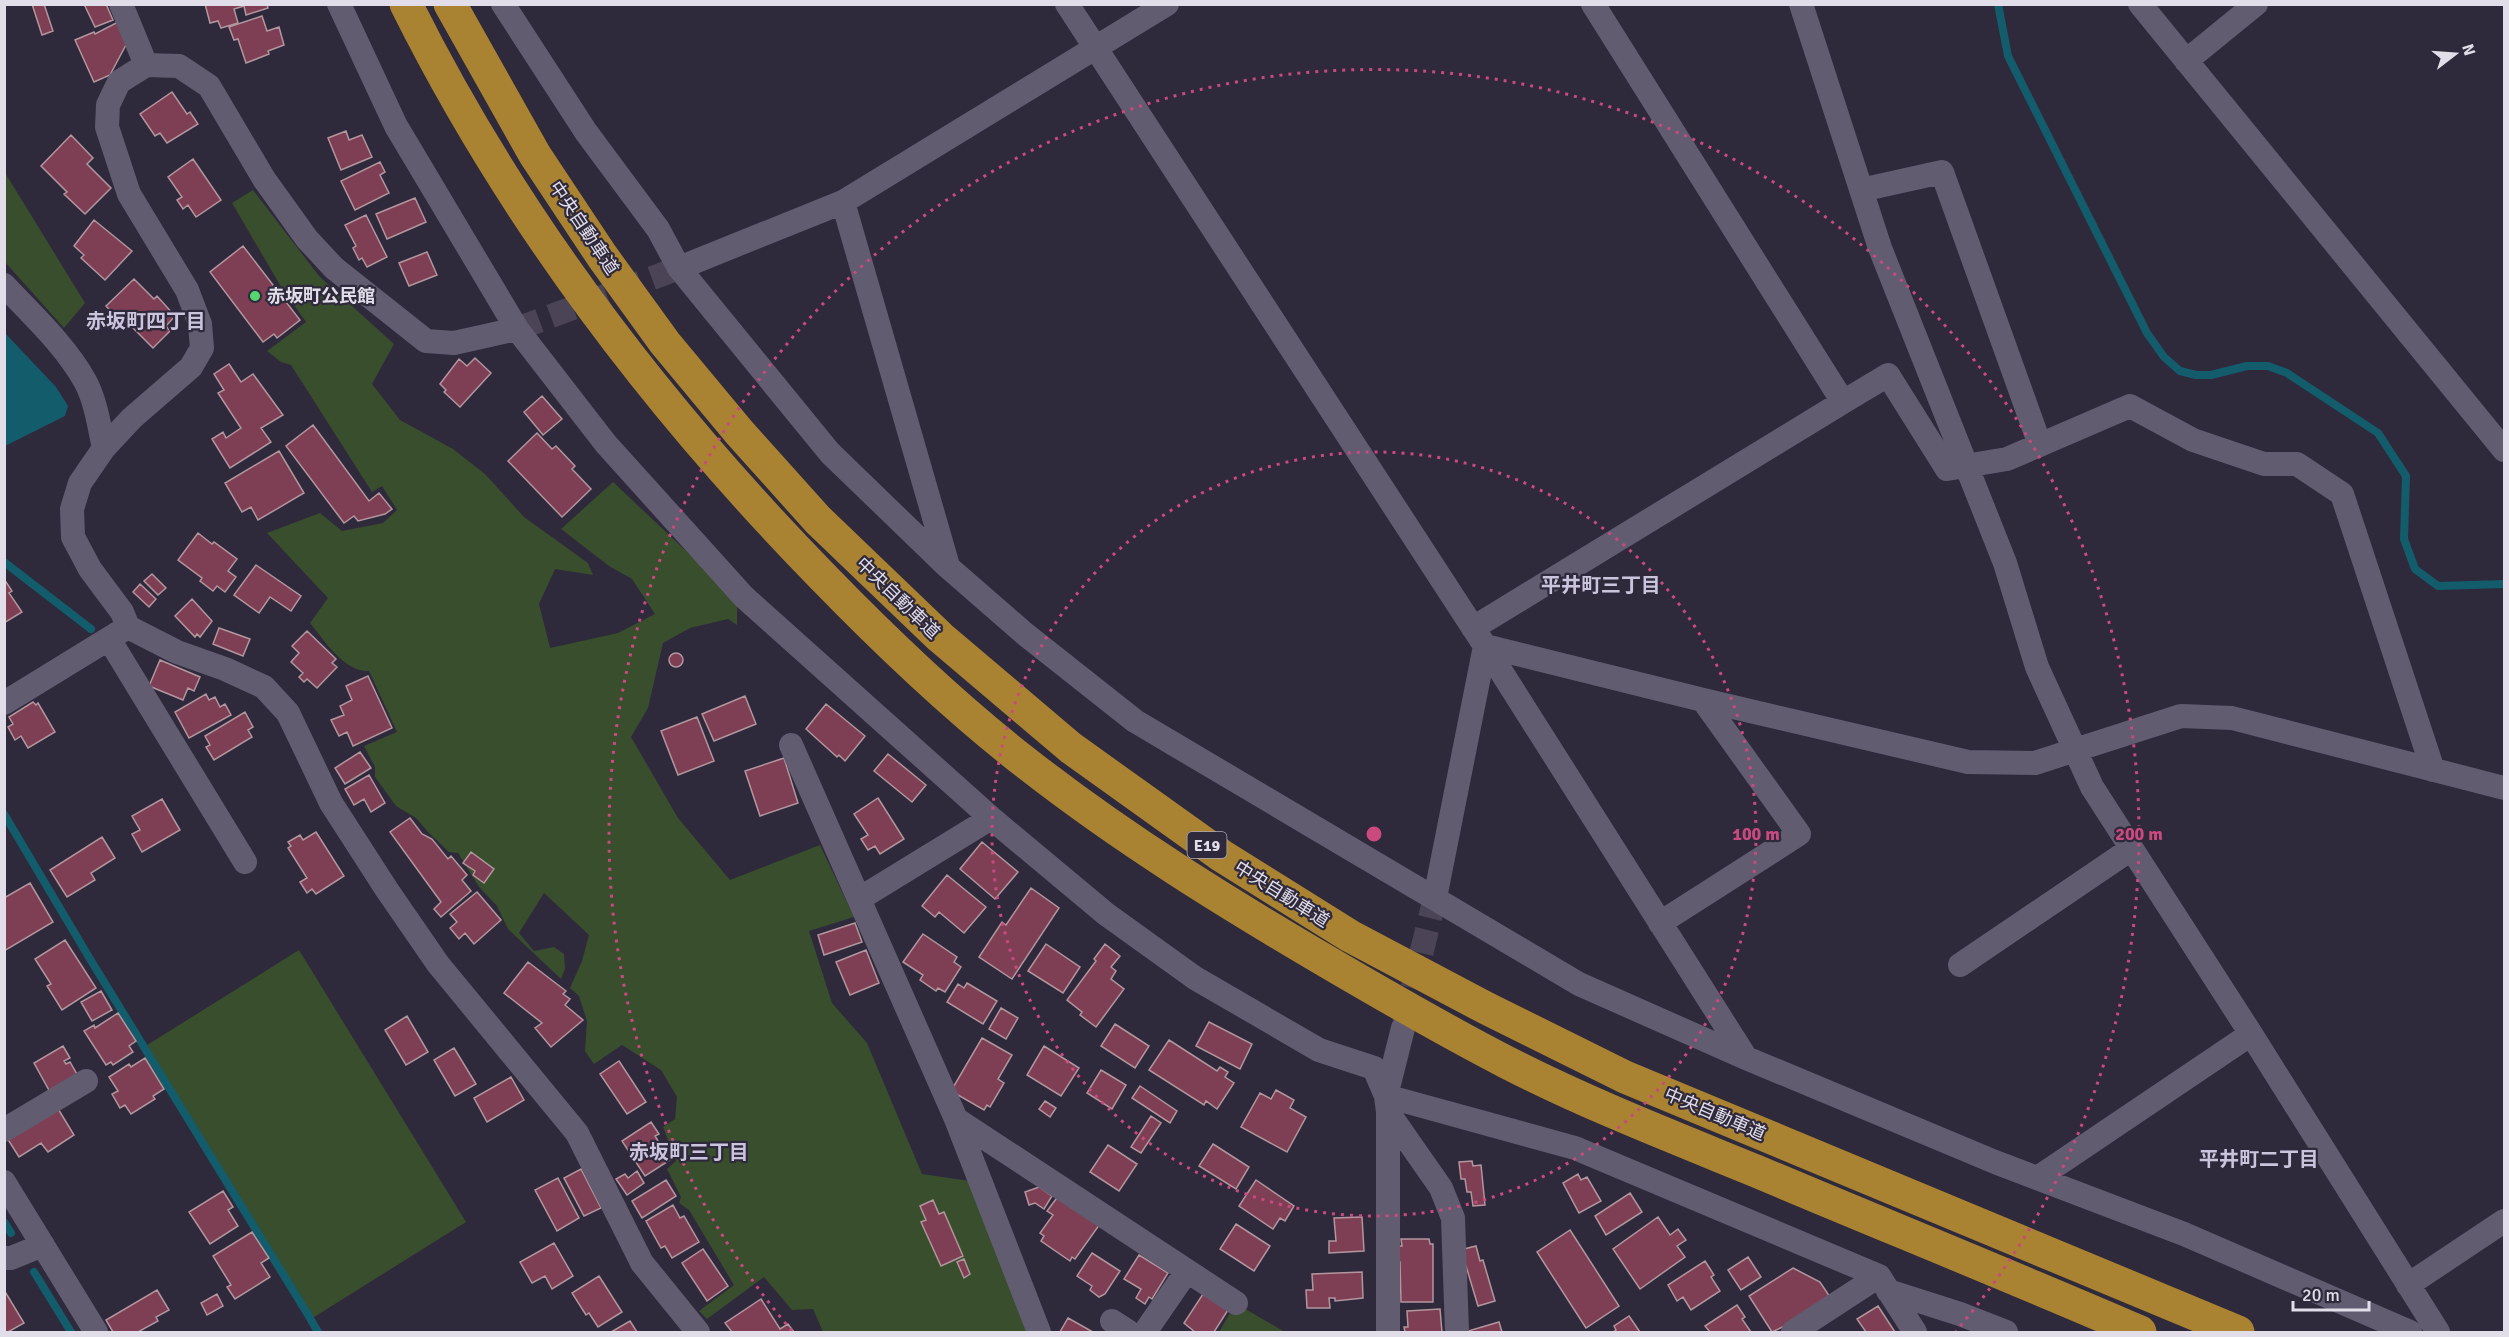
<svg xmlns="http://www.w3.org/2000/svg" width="2509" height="1337" viewBox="0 0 2509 1337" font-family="Signika,'Noto Sans JP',sans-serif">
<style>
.green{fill:#384e2d}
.water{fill:#125c6c}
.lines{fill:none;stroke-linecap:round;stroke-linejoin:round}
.stream{stroke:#125c6c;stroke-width:8}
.building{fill:#7e3f54;stroke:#b2969e;stroke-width:1.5}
.street-tunnel{stroke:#4a4456;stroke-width:24;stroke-dasharray:24 12;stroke-linecap:butt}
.street{stroke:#625c71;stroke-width:24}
.highway{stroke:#a98331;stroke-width:33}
.ring{fill:none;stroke:#ca4a7f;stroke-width:3;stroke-dasharray:3 6}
.poi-dot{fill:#56d671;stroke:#2f293c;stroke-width:2}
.labels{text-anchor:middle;stroke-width:4.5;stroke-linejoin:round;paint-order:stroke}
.shield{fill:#2f293c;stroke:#aca8b6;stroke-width:1.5}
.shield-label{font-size:16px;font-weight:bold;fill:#e1deea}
.street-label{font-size:18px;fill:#e1deea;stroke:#2f293c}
.poi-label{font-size:18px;font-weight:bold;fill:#e1deea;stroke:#2f293c;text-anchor:start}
.neighbourhood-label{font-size:20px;font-weight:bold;fill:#cbc4dd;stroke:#2f293c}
.centre{fill:#ca4a7f;stroke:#2f293c;stroke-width:3}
.ring-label{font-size:18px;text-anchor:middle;font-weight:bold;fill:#ca4a7f;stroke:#2f293c;stroke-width:4.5;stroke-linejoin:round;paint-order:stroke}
</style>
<rect width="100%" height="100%" fill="#2f293c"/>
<path class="green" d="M4 171 85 303 64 328 5 262Z
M253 190 319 276 394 344 372 384 400 420 453 449 485 474 524 517 588 563 593 575 555 569 539 604 550 648 618 633 655 614 632 579 609 566 561 529 613 482 737 599V625L728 619 690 628 663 643 648 708 631 737 678 818 730 880 820 845 854 917 809 931 832 1003 867 1043 922 1174 970 1181 1045 1332H823L813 1309 792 1310 764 1277 707 1319 699 1311 734 1285 689 1210 679 1203 681 1197 667 1169 676 1161 663 1127 675 1119 677 1097 661 1070 622 1045 594 1064 585 1051 587 1021 579 996 570 988 582 961 589 935 544 893 519 933 534 951 554 947 564 954 565 969 561 979 508 929 497 906 479 887 458 853 449 852 428 832 416 818 396 806 375 777V767L364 746 397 732 369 671C344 672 325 641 310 623L328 598 267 533 320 513 342 531 383 523 397 510 382 486 372 492 291 365 281 362 267 351 306 322 280 285 232 203Z
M299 950 466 1222 311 1319 144 1047Z
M1242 1307 1285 1332H1219L1233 1308Z"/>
<path class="water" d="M5 333 56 387 68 406 65 416 5 446Z"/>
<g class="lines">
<path class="stream" d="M1998 4 2008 56 2147 333 2164 357 2180 371 2196 375H2211L2247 366H2268L2287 373 2378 433 2406 476 2404 539 2415 569 2438 586 2504 584
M4 562 91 629
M4 814 90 959 310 1318
M4 1222 11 1233
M34 1272 71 1332
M311 1320 318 1332"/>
</g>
<path class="building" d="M32 4H44L53 31 42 35Z
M84 4H106L113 20 95 27Z
M205 4H267L268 8 246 15 244 6 234 9 238 23 221 28 218 21 210 23Z
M262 16 267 31 279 27 284 45 268 51 269 54 246 63 238 39 234 40 229 27Z
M118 22 127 43 110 75 94 82 75 40 94 32 95 34Z
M172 92 187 114 190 112 198 124 167 143 160 133 155 136 140 114Z
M346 131 349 140 362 135 372 157 341 170 328 138Z
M71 135 93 158 87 164 111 188 85 214 64 194 67 192 41 166Z
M193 159 221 200 196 217 188 205 183 209 177 200 182 197 168 177Z
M380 162 385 172 380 175 389 193 355 210 341 181Z
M415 198 426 222 387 239 376 214Z
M366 215 387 257 367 267 362 258 359 260 353 248 356 246 345 225Z
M94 220 132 251 105 280 81 258 84 255 74 246Z
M243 246 300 320 277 338 274 334 263 342 210 272Z
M427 252 437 275 409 286 399 263Z
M134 279 154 299 157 296 175 316 166 326 170 331 153 348 126 321 123 324 106 306Z
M475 358 491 373 460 407 444 392 446 390 440 384 459 359 467 366Z
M229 364 241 382 253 374 283 415 261 428 271 442 230 468 212 439 223 432 226 438 241 428 218 393 224 390 214 374Z
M542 396 562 419 543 435 524 412Z
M313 425 369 501 379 493 392 509 385 514 358 521 354 516 344 523 286 446Z
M537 433 552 449 556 446 575 466 572 469 591 489 562 517 508 461Z
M279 451 304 493 258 520 251 507 242 512 225 483Z
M198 533 212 544 214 542 237 559 228 571 236 577 225 592 217 586 213 591 200 581 202 578 178 560Z
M256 565 301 596 291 611 270 597 259 613 234 595Z
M152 574 166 588 158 595 144 581Z
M4 579 12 591 9 593 22 612 4 623Z
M140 584 156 599 149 607 133 592Z
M192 599 212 621 200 637 197 634 195 637 175 616Z
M219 628 250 639 243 656 213 644Z
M307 631 336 659 332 663 337 667 317 688 307 679 304 682 299 677 303 673 291 662 299 653 292 646Z
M669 660a7 7 0 1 1 14 0a7 7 0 1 1-14 0Z
M160 660 200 677 194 691 188 688 183 700 149 686Z
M368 676 392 728 353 746 347 732 339 736 331 720 344 715 340 706 352 700 346 686Z
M206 694 209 700 215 697 220 707 225 704 231 715 189 738 175 712Z
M745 696 756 724 714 741 702 714Z
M33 702 36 705 38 703 55 732 28 748 21 736 15 740 8 727 13 724 9 717Z
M826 704 865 736 845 761 839 755 837 757 806 729Z
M245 712 253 727 248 730 252 737 214 760 206 747 210 745 205 736Z
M697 717 714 761 678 775 661 731Z
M360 752 371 768 345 784 335 768Z
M888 754 926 785 912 802 874 771Z
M784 758 798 803 760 816 745 771Z
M369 775 385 803 371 812 364 799 354 805 345 789Z
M878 798 904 839 880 854 875 846 868 850 861 839 868 835 854 814Z
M162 799 180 830 142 852 132 834 140 830 132 816Z
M410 818 422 834 432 839 448 859 451 856 467 875 462 880 471 891 441 917 434 909 441 902 390 832Z
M316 832 344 876 316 894 312 889 307 893 300 882 307 878 288 848 291 846 288 842 300 835 303 840Z
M102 837 115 858 91 873 95 880 67 897 50 870Z
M982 842 1018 872 995 899 960 869Z
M471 852 494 869 484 883 473 875 475 871 463 863Z
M947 875 986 907 964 933 939 912 935 917 922 906Z
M30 883 53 922 4 951V898Z
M1031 888 1059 908 1012 979 979 957 1002 922 1006 925Z
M477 892 501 920 474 944 465 933 459 939 450 928 457 922 450 914Z
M855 923 862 942 824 955 818 935Z
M923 934 957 957 954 962 961 967 945 992 938 988 936 991 920 980 923 975 903 962Z
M65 940 96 988 62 1010 47 986 51 984 35 959Z
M1046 944 1080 967 1063 993 1028 971Z
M1105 944 1120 956 1111 967 1116 971 1111 979 1124 989 1096 1027 1080 1015 1082 1012 1067 1000 1096 961 1094 959Z
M866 950 879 983 850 995 836 962Z
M528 962 566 991 563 994 570 999 565 1005 583 1020 551 1047 535 1028 542 1023 504 993Z
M967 983 997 1001 983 1024 947 1002 958 984 964 988Z
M101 991 112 1010 92 1021 81 1002Z
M1001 1008 1018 1018 1006 1039 989 1029Z
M118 1013 136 1041 129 1046 133 1052 113 1065 111 1062 106 1065 84 1031 94 1025 95 1028Z
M407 1016 428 1052 406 1065 385 1030Z
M1209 1022 1252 1044 1240 1069 1196 1046Z
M1115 1024 1149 1046 1135 1068 1101 1046Z
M982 1038 1012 1055 998 1079 1004 1083 990 1107 987 1105 984 1110 951 1091Z
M1169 1040 1217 1071 1220 1067 1228 1072 1225 1077 1234 1083 1217 1109 1206 1101 1204 1105 1149 1070Z
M63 1046 70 1058 64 1061 66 1064 70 1062 78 1076 50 1092 34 1063Z
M1044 1046 1079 1068 1061 1096 1027 1075Z
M454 1048 476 1084 455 1096 434 1060Z
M145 1058 164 1089 153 1096 155 1099 131 1114 125 1105 120 1108 112 1094 118 1091 109 1077 129 1064 131 1067Z
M619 1061 646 1102 627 1114 600 1074Z
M1101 1070 1126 1085 1112 1109 1087 1093Z
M511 1077 524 1100 487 1122 474 1098Z
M1140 1086 1177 1111 1170 1123 1132 1098Z
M1276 1090 1294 1100 1290 1108 1306 1117 1287 1152 1241 1127 1260 1093 1271 1099Z
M1045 1101 1056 1108 1050 1117 1039 1109Z
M57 1107 74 1135 48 1152 41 1143 19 1157 7 1138Z
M1151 1116 1161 1123 1141 1153 1131 1147Z
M651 1122 659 1134 655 1136 670 1160 645 1176 622 1141Z
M1213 1144 1249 1167 1236 1189 1199 1166Z
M1108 1145 1137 1164 1119 1191 1090 1172Z
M1472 1161 1473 1166 1481 1165 1485 1205 1473 1206 1471 1192H1467L1465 1179H1461L1459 1162Z
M581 1169 601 1208 584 1216 564 1178Z
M637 1171 644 1183 627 1195 616 1179 625 1174 628 1178Z
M1578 1174 1581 1180 1587 1177 1601 1201 1579 1213 1563 1183Z
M558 1178 579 1218 557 1231 535 1190Z
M666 1180 676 1196 642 1218 632 1201Z
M1256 1180 1294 1206 1285 1221 1280 1218 1273 1229 1239 1206Z
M1039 1187 1052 1196 1044 1209 1035 1203 1029 1205 1025 1192Z
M223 1191 233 1207 228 1210 238 1226 210 1244 189 1212Z
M1630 1193 1642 1212 1606 1235 1595 1216Z
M1059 1195 1100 1224 1075 1259 1072 1257 1070 1261 1041 1241 1044 1236 1040 1233 1053 1215 1047 1211Z
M933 1200 939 1214 944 1212 963 1256 941 1266 921 1222 926 1220 920 1206Z
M673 1205 680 1218 684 1216 699 1242 672 1258 665 1246 661 1248 646 1221Z
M1362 1217 1364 1251 1329 1253V1241H1336L1334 1218Z
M1658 1217 1670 1235 1678 1229 1686 1240 1677 1246 1685 1257 1640 1289 1613 1249Z
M1236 1224 1270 1246 1254 1271 1220 1249Z
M1570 1230 1619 1306 1586 1328 1537 1252Z
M252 1232 269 1258 261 1263 270 1277 235 1299 227 1287 231 1285 213 1256Z
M1401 1239H1429L1430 1244H1433V1302H1401L1400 1262H1396V1246H1402Z
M554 1243 573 1276 552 1289 545 1276 532 1283 520 1262Z
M1476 1246 1480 1261 1483 1260 1495 1301 1478 1306 1466 1266 1456 1251Z
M703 1249 728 1286 707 1301 682 1263Z
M1092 1253 1120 1271 1105 1294 1099 1297 1090 1290 1092 1286 1077 1276Z
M1139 1255 1168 1273 1152 1299 1149 1297 1145 1304 1136 1298 1141 1289 1124 1279Z
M1748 1257 1761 1277 1741 1290 1728 1270Z
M964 1259 970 1274 964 1278 957 1262Z
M1705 1261 1714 1275 1711 1277 1720 1291 1691 1310 1683 1297 1677 1301 1668 1285Z
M1793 1268 1820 1282 1834 1303 1772 1332 1749 1296Z
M1362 1272 1363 1298 1335 1301V1298H1329L1330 1308H1307L1306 1290H1313L1312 1274Z
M599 1276 622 1312 598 1327 589 1313 586 1315 572 1293Z
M4 1290 24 1323 8 1332H4Z
M157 1290 169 1310 156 1317 158 1321 138 1332H113L106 1320Z
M217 1294 223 1306 207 1315 201 1303Z
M1203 1294 1228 1310 1214 1332H1195L1184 1323Z
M761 1299 780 1329 788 1324 794 1332H732L725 1323Z
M1737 1305 1745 1317 1742 1319 1751 1332H1710L1705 1326Z
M1878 1306 1895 1332H1866L1857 1319Z
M1440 1309 1442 1332H1405L1404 1327H1408L1407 1311Z
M1629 1316 1640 1332H1613L1616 1330 1614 1326Z
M1068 1318 1093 1332H1060Z
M630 1321 637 1332H611Z
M1499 1322 1502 1332H1469L1468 1331Z"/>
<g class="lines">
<path class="street-tunnel" d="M517 329 679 268
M1404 1023 1435 898"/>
<path class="street" d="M121 4 146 65
M339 4 396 126 517 329 606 444 744 597 991 818 1106 914 1195 978 1319 1050 1374 1068 1386 1096 1388 1112V1332
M503 4 586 132 658 229 679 268 830 453 948 567 1025 634 1135 721 1579 984 1746 1058 1995 1162 2184 1234 2410 1332
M1067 4 1485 646 1746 1058
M1801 4 1880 248 2005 563 2037 667 2092 787 2251 1034 2438 1332
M2140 4 2504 450
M2186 61 2256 4
M1861 190 1942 172 2040 445
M843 202 948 566
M679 268 843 202 1167 4
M4 285C32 315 65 345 85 381 96 401 99 426 104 448
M517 329 454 343 426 341 334 268 307 239 264 179 209 86 179 66 146 65 119 82 108 105 107 127 129 194 187 290 200 324 202 348 191 367 132 418 104 448 80 483 72 509 73 537 90 569 122 612 128 627 177 652 225 669 264 687 288 713 331 803 387 890 438 964 577 1133 642 1263 698 1332
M1843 402 1888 375 1947 469 2007 459 2130 406 2193 440 2264 464H2297L2342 494 2433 770
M1473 628 1843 402 1593 4
M109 639 245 862
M1485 646 1703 700 1968 762 2035 763 2181 716 2232 718 2504 788
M4 703 123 630
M791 745 956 1119 1039 1332
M1435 898 1485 646
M859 899 991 818
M1660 923 1799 834 1703 700
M1960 965 2131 849
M1386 1096 1575 1148 1879 1276 1915 1332
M1386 1096 1403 1028
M1388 1112 1441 1188 1453 1218 1457 1332
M956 1119 1236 1303
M4 1130 86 1081
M2039 1177 2251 1034
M4 1182 96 1332
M4 1258H11L43 1245
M2408 1285 2504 1221
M1888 1291 1960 1314 2006 1332
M1112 1321 1129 1332
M1145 1332 1187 1271
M1793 1332 1879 1276"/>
<path class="highway" d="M406 4C512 217 657 407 822 576 887 643 956 709 1030 766 1125 840 1227 903 1331 964 1389 998 1448 1032 1508 1063 1588 1104 1673 1137 1756 1171 1884 1225 2013 1277 2140 1332
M450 4 535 155 602 256 665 343 739 432 818 520 940 637 1071 748 1222 856 1350 936 1486 1008 1625 1077 2238 1332"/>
</g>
<g class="ring">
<circle cx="1374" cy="834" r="382"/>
<path d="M792 1331A765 765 0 1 1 1956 1331"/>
</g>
<circle class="poi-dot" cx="255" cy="296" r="6"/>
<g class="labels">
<rect class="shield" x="1187.5" y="832" width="39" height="26" rx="4.5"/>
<g class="shield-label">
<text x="1207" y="851">E19</text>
</g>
<g class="street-label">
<text transform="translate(584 228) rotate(56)" y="6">中央自動車道</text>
<text transform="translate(898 598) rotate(44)" y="6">中央自動車道</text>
<text transform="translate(1282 894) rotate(32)" y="6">中央自動車道</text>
<text transform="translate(1715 1114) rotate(23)" y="6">中央自動車道</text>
</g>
<g class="poi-label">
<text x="267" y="302">赤坂町公民館</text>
</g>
<g class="neighbourhood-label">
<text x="146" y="328">赤坂町四丁目</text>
<text x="1601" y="592">平井町三丁目</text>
<text x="689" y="1159">赤坂町三丁目</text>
<text x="2259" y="1166">平井町二丁目</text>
</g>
</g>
<circle cx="1374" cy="834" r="9" class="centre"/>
<g class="ring-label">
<text x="1756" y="840">100 m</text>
<text x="2139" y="840">200 m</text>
</g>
<rect width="2509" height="1337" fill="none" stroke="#e1deea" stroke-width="12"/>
<g transform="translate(2455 54) rotate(73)" stroke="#2f293c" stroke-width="4.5" paint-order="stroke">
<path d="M0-4.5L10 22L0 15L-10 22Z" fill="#e1deea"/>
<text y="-9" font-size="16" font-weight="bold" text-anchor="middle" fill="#e1deea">N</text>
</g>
<path d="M2293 1301v9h76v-9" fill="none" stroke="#e1deea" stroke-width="3"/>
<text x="2302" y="1301" font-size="18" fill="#e1deea" stroke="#2f293c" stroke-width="4.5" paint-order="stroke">20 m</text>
</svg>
